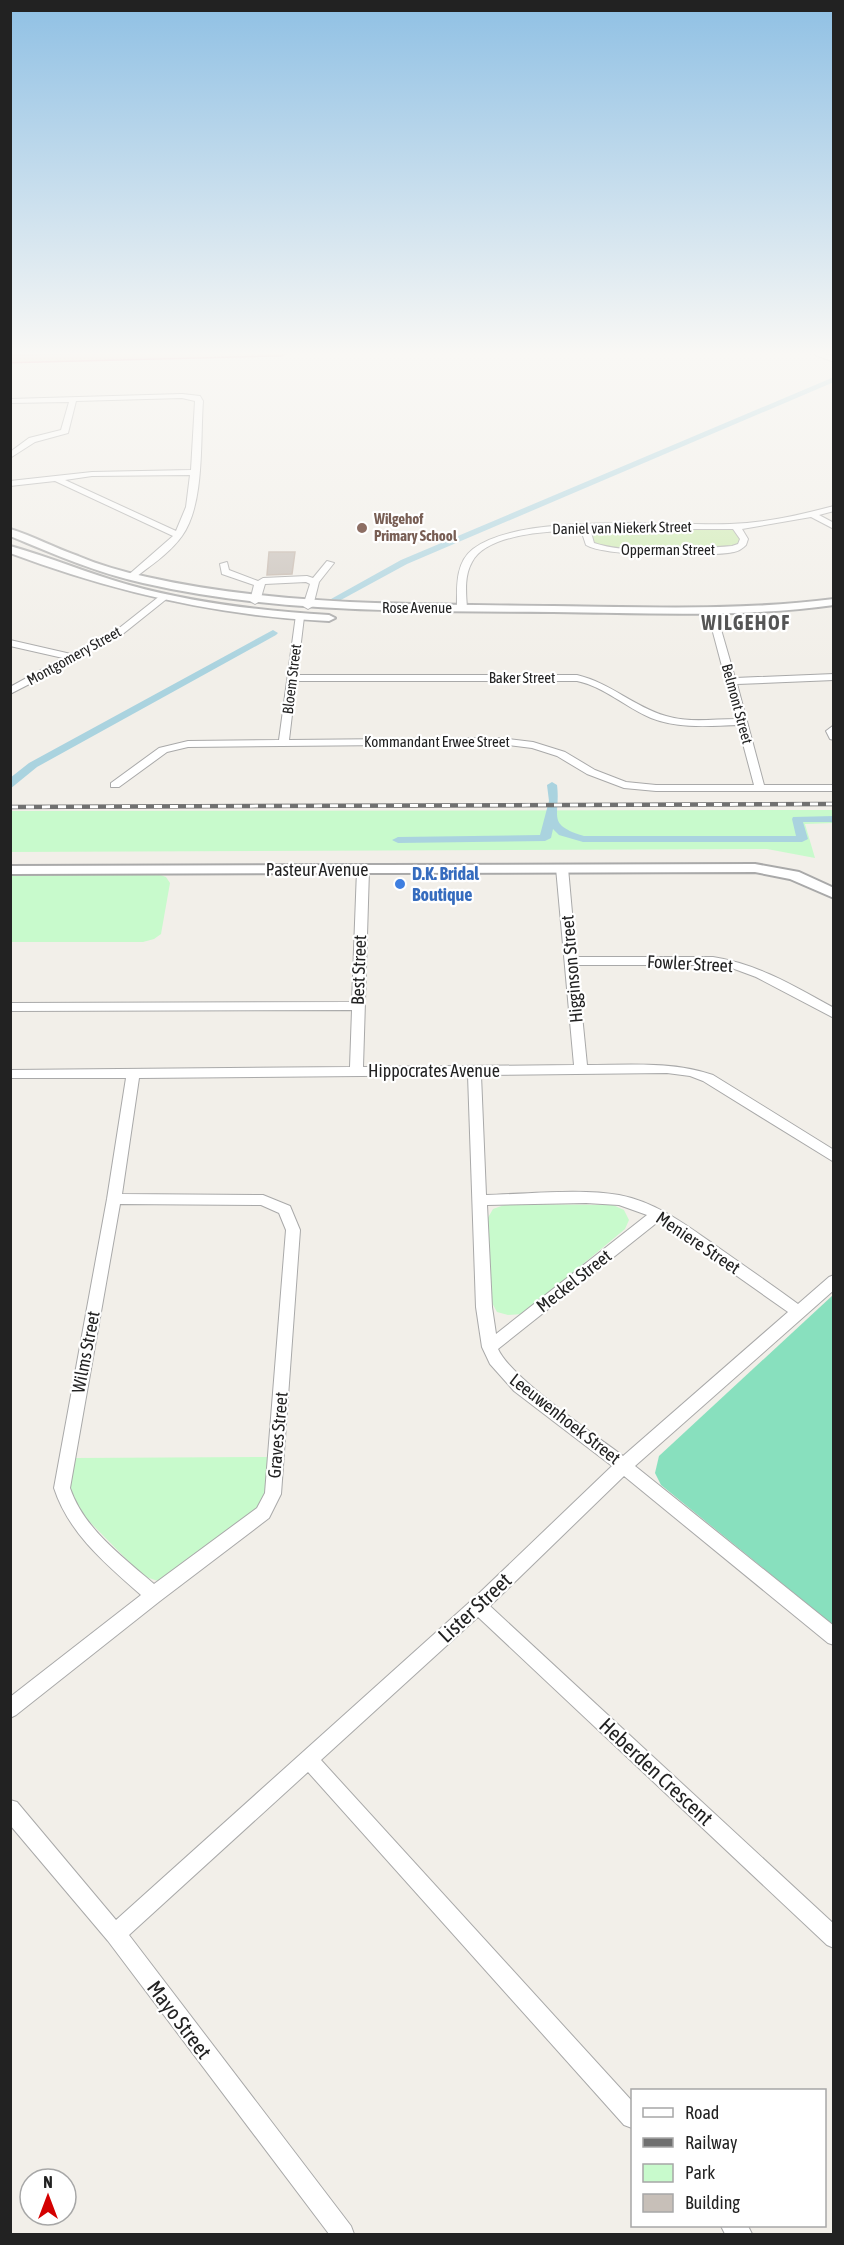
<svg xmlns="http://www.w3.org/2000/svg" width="844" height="2245" viewBox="0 0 844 2245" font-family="'Asap Condensed',sans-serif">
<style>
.grass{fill:#cdebb0}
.park{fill:#c8facc}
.pitch{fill:#88e0be}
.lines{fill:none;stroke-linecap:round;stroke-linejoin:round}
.canal{fill:#aad3df;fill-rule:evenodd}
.building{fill:#c7bfb8;stroke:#c4b6ab;stroke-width:1.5}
.minor-casing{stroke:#a9a9a9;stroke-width:2}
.tertiary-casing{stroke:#a9a9a9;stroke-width:4}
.trunk-casing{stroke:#dc2a67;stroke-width:3}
.minor{fill:#fff;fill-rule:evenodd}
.tertiary{fill:#fff;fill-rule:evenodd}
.trunk{fill:#f2b4a3;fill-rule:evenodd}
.rail-casing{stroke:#707070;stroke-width:4.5}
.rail{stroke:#fff;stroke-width:3;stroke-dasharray:8;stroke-linecap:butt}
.education-dot{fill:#8d6e63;stroke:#fff;stroke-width:2}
.shop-dot{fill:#3f7fe0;stroke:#fff;stroke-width:2}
.labels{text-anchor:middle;stroke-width:4.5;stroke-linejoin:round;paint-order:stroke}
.far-education-label{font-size:15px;font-weight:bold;fill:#785e54;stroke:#fff;text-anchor:start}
.far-street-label{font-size:15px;fill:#222;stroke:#fff}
.street-label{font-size:18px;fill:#222;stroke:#fff}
.shop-label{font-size:18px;font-weight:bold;fill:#366cbe;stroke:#fff;text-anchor:start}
.far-district-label{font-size:20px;font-weight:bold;letter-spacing:1.5px;fill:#555;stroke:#fff}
.near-street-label{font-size:21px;fill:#222;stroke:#fff}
</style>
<rect width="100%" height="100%" fill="#f2efe9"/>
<path class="grass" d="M730 528 734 530 743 540 738 546 731 548 606 547 594 543 592 532 600 529Z"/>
<path class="park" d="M833 810V823L805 824 815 858 767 849 11 852V811Z
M155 873 166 877 170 883 161 934 154 939 143 942H11L10 875Z
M507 1204 613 1205 624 1210 629 1220 625 1229 523 1314 508 1315 497 1312 491 1301 486 1221 493 1209Z
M272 1457 270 1484 254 1516 158 1581 143 1576 81 1513 72 1497 70 1479 75 1458Z"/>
<path class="pitch" d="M833 1295V1625L661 1485 655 1473 659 1456Z"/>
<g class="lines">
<path class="canal" d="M834 377V382L407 564 339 601 331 599 401 560Z
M273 630 278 633 276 635 37 767 10 789V778L29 763Z
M552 782 557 785C561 816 545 824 584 836H796L792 819 793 817 834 816V822H803L808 839 802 842H583L559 835 553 829 551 838 545 841 398 843 392 840 398 837 540 835 549 801 547 785Z"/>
</g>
<path class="building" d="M269 552H295L292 574 267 575Z"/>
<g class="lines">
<defs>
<path id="minor" d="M808 352H819L834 357V362Z
M182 394 200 396 203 401C200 440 205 504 182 536 169 554 150 566 133 579L126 577 173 536 55 481 10 486V481L92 472 191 470 195 401 182 398 76 401 68 433 35 442 10 458V452L29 438 61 430 69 402 10 403V399ZM190 475 186 507 176 531 65 480 92 476Z
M834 506V511L819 515 834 523V529L811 517 742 529 748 539 746 545C743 548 739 551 734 552 710 557 605 557 586 545L581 530C552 531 487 533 472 562 464 576 466 593 467 608L462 611 457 608C457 587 455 563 473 549 521 512 669 526 730 524 766 523 799 515 834 506ZM590 529H733L740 539 738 544 732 546C695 549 629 555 594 543Z
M327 561 334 563 319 582 313 606 308 609 303 606 310 584 306 582 265 584 260 601 255 604 250 601 254 585 222 574 220 564 227 562 229 570 258 581 263 578 307 576 313 578Z
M161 595 169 597 124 633 79 657 78 660 74 661 10 694V687L63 658 10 646V640L71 654 118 629Z
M296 615 304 617 297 675H577C611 683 634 707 666 716 689 723 713 719 736 719L710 621 718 619 735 678 834 674V680L737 684 764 785H834V791H656L624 788 587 774 557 756 532 748 500 744 188 747 167 752 119 787H111V783L159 748 188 741 279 740ZM296 681H577C605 687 625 707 651 718 679 729 709 726 738 725L754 785H656L626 782 595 770 565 752 533 742 500 738 289 740Z
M834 725V740L830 739 826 731Z
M562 865 568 868 576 957H713C758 964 794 986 834 1008V1018L756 977 729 967 713 965H577L587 1065C629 1065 672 1061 713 1075L834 1150V1162L703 1081 690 1076 667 1073 481 1075 486 1195C526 1194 582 1188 619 1195 657 1202 689 1227 719 1248 746 1267 772 1285 798 1304L829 1277 834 1275V1290L635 1466 834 1626V1645L828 1643 624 1476 490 1606 834 1924V1948L827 1945 478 1617 321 1760 632 2101V2128L624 2125 308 1772 129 1935 351 2226 354 2234H329L108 1941 10 1825V1800L17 1802 116 1920 472 1600 612 1466 514 1391 490 1364 482 1347 476 1307 468 1075 139 1078 122 1194 263 1195 290 1206 300 1230 281 1494 269 1518 160 1601 16 1715 10 1718V1697L141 1595C106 1564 69 1534 54 1488L107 1199 126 1078H10V1070L350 1067 352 1010 10 1011V1003L352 1002 357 870 363 867 369 870 363 1067 574 1065 556 868ZM586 1203 619 1205 647 1215 496 1334 492 1307 487 1205ZM120 1204 261 1205 279 1213 286 1230 265 1493 257 1508 154 1584C123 1557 84 1529 70 1488ZM659 1221 788 1312 623 1456C595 1435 510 1377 498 1349Z
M721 2226H748L752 2234H725Z"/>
<path id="tertiary" d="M10 529C33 536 55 548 78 556 99 565 124 572 147 577 281 607 417 604 553 606 647 607 740 611 834 599V605C740 618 647 613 553 612 415 611 278 614 143 583 97 573 54 554 10 536Z
M10 546C50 557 89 574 129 585 194 603 261 611 329 615L335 618 329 621C218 616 114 592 10 553Z
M755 864 799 872 834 888V898L790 879 755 872 10 874V866Z"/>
<path id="trunk" d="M134 352H287L282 355 10 362V356Z"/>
</defs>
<use href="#minor" class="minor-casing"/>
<use href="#tertiary" class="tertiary-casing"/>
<use href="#trunk" class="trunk-casing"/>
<use href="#minor" class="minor"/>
<use href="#tertiary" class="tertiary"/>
<use href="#trunk" class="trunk"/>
<defs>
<path id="rail" d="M10 807 834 804"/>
</defs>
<use href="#rail" class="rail-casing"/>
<use href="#rail" class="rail"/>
</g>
<linearGradient id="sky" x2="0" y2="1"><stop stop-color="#8fc0e4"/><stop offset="0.53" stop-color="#f9f8f5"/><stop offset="1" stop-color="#f9f8f5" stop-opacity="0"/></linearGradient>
<rect width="844" height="667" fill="url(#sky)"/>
<circle class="education-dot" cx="362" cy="528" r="6"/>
<circle class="shop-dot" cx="400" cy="884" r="6"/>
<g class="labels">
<g class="far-education-label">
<text x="374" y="524">Wilgehof<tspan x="374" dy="17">Primary School</tspan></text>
</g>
<g class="far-street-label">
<text transform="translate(622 528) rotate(-1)" y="5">Daniel van Niekerk Street</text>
<text x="668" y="555">Opperman Street</text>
<text x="417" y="613">Rose Avenue</text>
<text transform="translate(74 656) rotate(-29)" y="5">Montgomery Street</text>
<text x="522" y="683">Baker Street</text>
<text transform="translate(292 679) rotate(-83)" y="5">Bloem Street</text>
<text transform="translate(737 704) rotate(75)" y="5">Belmont Street</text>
<text x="437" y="747">Kommandant Erwee Street</text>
</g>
<g class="street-label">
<text x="317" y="876">Pasteur Avenue</text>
<text transform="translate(690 964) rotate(3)" y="6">Fowler Street</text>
<text transform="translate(572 969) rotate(-95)" y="6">Higginson Street</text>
<text transform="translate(359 970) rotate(-88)" y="6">Best Street</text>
<text x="434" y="1077">Hippocrates Avenue</text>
<text transform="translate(698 1243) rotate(34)" y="6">Meniere Street</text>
<text transform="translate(574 1281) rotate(-38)" y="6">Meckel Street</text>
<text transform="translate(86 1352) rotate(-79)" y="6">Wilms Street</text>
<text transform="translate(565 1419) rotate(38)" y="6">Leeuwenhoek Street</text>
<text transform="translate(278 1435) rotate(-85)" y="6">Graves Street</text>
</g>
<g class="shop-label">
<text x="412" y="880">D.K. Bridal<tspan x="412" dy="21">Boutique</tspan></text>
</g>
<g class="far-district-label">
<text x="746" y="630">WILGEHOF</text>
</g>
<g class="near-street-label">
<text transform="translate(475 1608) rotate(-43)" y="7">Lister Street</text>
<text transform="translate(656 1772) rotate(43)" y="7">Heberden Crescent</text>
<text transform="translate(179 2020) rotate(53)" y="7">Mayo Street</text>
</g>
</g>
<rect width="844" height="2245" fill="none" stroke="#222222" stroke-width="24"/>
<rect x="631" y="2089" width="195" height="138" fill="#ffffff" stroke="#a7a7a7" stroke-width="1.5"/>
<rect x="643" y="2108" width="30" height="9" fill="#ffffff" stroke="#a7a7a7" stroke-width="1.5"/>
<text x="685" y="2119" font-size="18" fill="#222222">Road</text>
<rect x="643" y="2138" width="30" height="9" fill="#707070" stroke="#a7a7a7" stroke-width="1.5"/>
<text x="685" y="2149" font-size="18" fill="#222222">Railway</text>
<rect x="643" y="2164" width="30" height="18" fill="#c8facc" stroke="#a7a7a7" stroke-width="1.5"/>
<text x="685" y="2179" font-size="18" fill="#222222">Park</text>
<rect x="643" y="2194" width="30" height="18" fill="#c7bfb8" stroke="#a7a7a7" stroke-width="1.5"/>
<text x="685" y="2209" font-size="18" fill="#222222">Building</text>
<g transform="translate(48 2197)"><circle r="28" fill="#ffffff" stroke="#a7a7a7" stroke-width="1.5"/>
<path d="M0-4.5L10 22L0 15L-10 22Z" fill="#d40000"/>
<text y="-9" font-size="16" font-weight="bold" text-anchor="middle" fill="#222222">N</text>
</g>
</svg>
